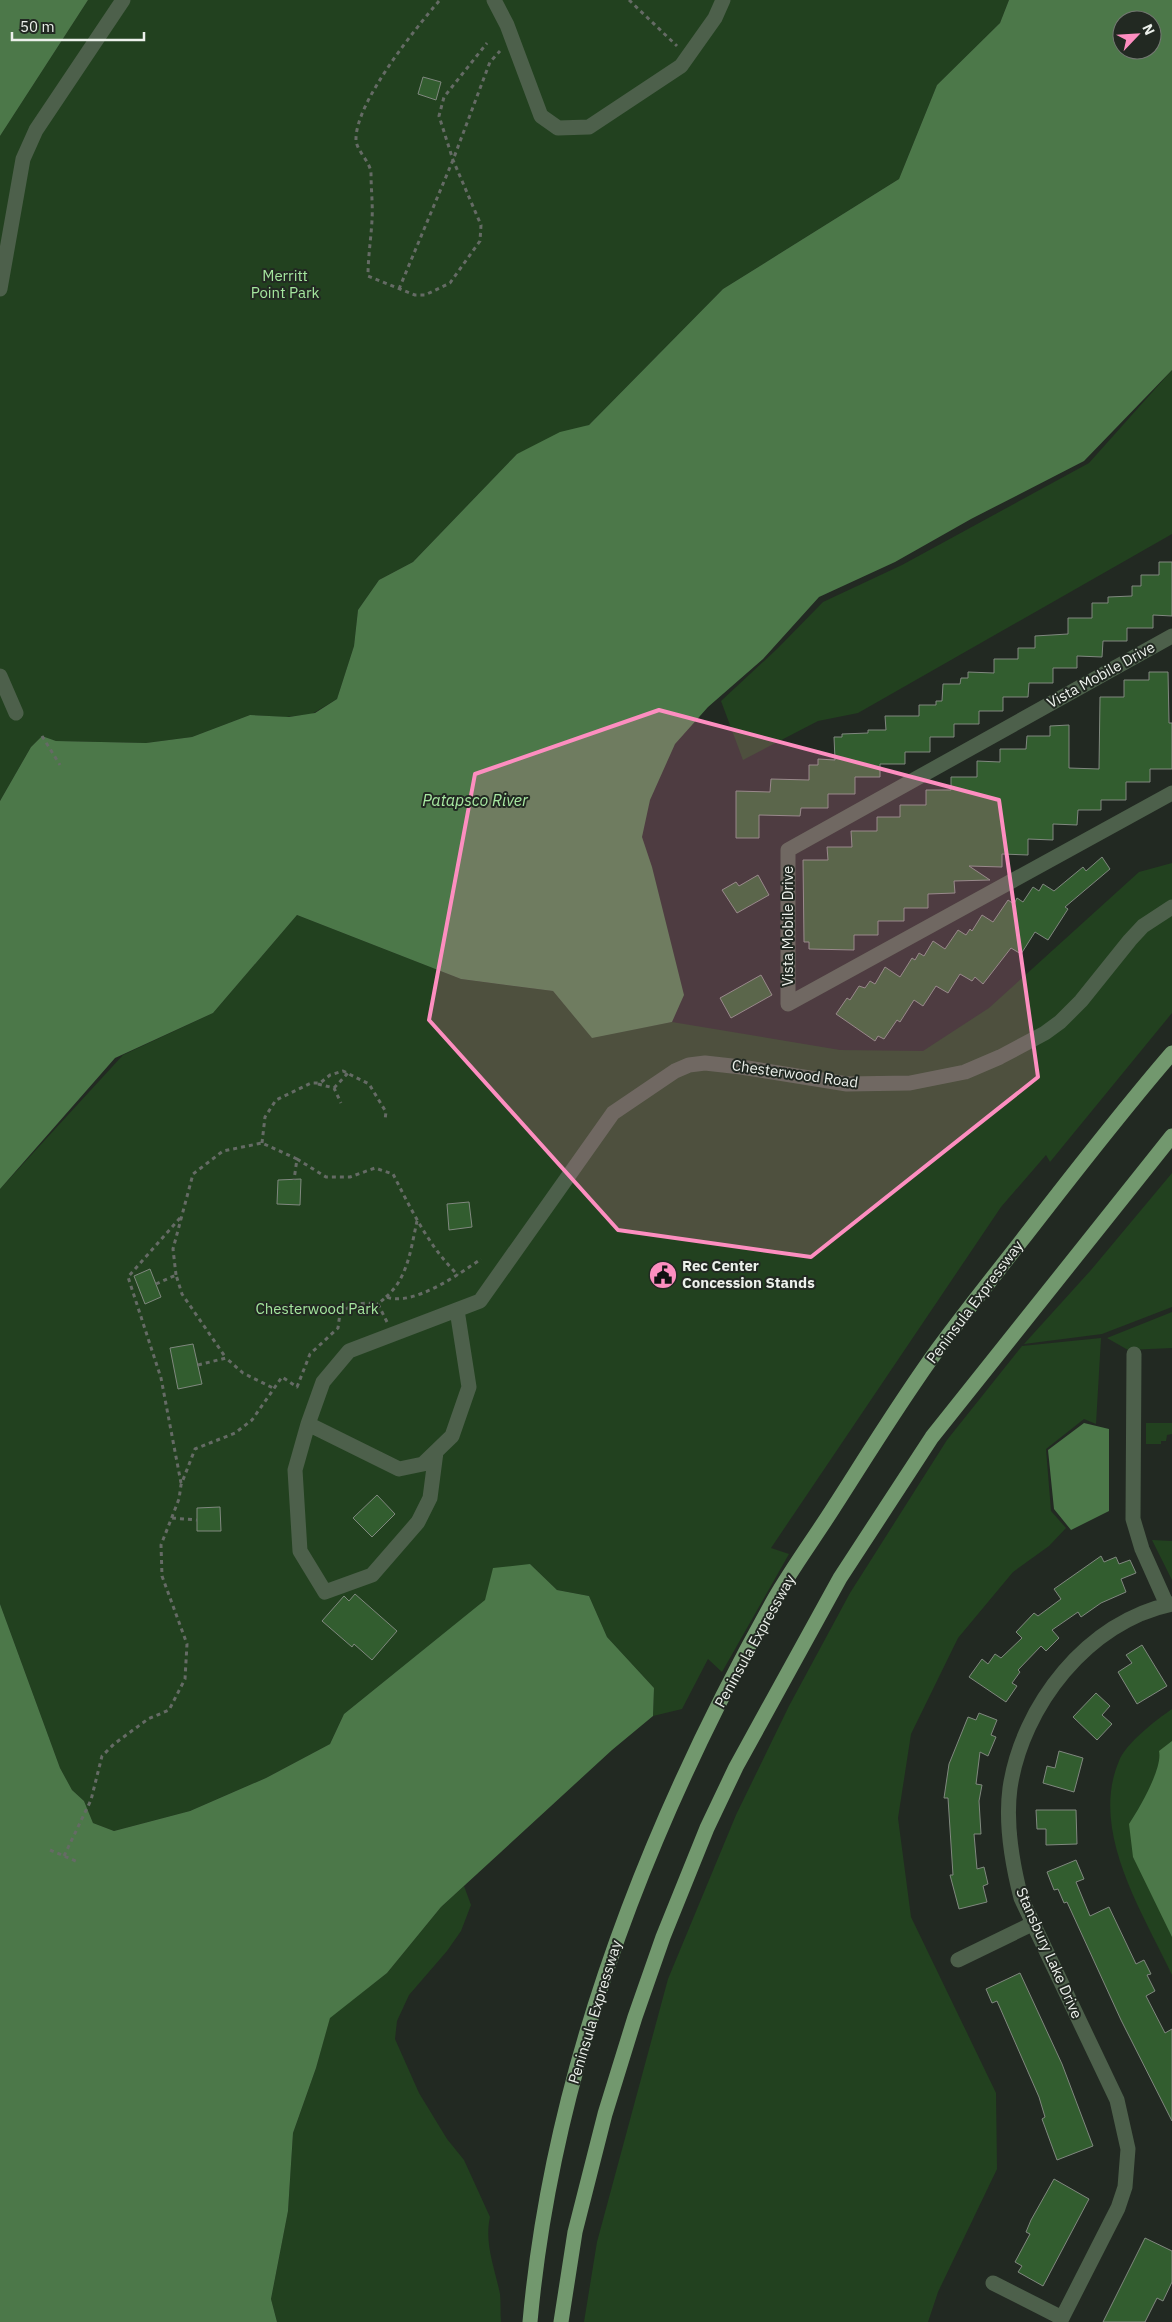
<svg xmlns="http://www.w3.org/2000/svg" width="1172" height="2322" viewBox="0 0 1172 2322" font-family="'IBM Plex Sans',sans-serif">
<style>
.green{fill:#22411f}
.water{fill:#4c7849;fill-rule:evenodd}
.building{fill:#325d2f;stroke:#80887f}
.lines{fill:none;stroke-linecap:round;stroke-linejoin:round}
.path{stroke:#656b65;stroke-width:3;stroke-dasharray:4 4;stroke-linecap:butt}
.minor{stroke:#4d604b;stroke-width:15}
.major{stroke:#72986e;stroke-width:15}
.marked{fill:#fd8ec0;fill-opacity:0.2;stroke:#fd8ec0;stroke-width:4;stroke-linejoin:round}
.labels{text-anchor:middle;stroke-width:4;stroke-linejoin:round;paint-order:stroke}
.park-label{font-size:15px;fill:#a4e59e;stroke:#222922}
.street-label{font-size:15px;fill:#ecf0eb;stroke:#222922}
.poi-label{font-size:15px;font-weight:bold;fill:#ecf0eb;stroke:#222922;text-anchor:start}
.water-label{font-size:16px;font-style:italic;fill:#a8e9a2;stroke:#222922}
</style>
<rect width="100%" height="100%" fill="#222922"/>
<path class="green" d="M88 0H1009L1000 23 937 85 899 179 723 289 589 425 517 454 413 562 379 580 358 610 354 646 337 699 312 714 286 717 250 715 192 737 146 743 56 741 42 736 31 747 0 801V136Z
M1172 370V534L858 713 818 721 743 760 721 701 778 648 823 602 902 565 1089 463Z
M1172 863V1013L1050 1162 1046 1155 1001 1207 771 1548 789 1554 722 1672 708 1659 682 1709 653 1716 654 1688 607 1637 589 1596 557 1590 530 1564 344 1714 330 1744 266 1778 190 1811 114 1831 93 1823 84 1801 72 1790 60 1768 0 1604V1189L123 1055 213 1013 297 915 461 979 553 991 592 1037 672 1022 840 1050 923 1051 989 1008 1139 872Z
M1172 1173V1307L1102 1334 1024 1344 1091 1270Z
M1172 1312V1348L1128 1350 1107 1338Z
M1101 1338 1096 1424 1084 1419 1046 1449 1051 1511 1066 1528 1049 1546 1013 1572 958 1638 911 1734 898 1818 911 1917 996 2093 997 2169 938 2292 928 2322H584L597 2242 668 1979 736 1815 789 1706 850 1593 947 1440 1022 1346Z
M1146 1423H1172V1434L1167 1435 1166 1441H1161V1444H1146Z
M1152 1540 1172 1541V1580Z
M1172 1709V1975C1143 1913 1089 1831 1119 1761 1126 1743 1156 1720 1172 1709Z
M464 1886 471 1905 461 1931 447 1951 409 1995 397 2021 395 2039 419 2093 447 2139 464 2160 490 2217C484 2243 495 2269 500 2294 501 2303 500 2313 501 2322H277L271 2299 288 2211 293 2133 316 2068 330 2017 387 1973 441 1907Z"/>
<path class="water" d="M0 0H88L0 136Z
M1009 0H1172V370L1084 461 971 519 895 562 819 597 763 659 708 707 675 744 650 800 642 837 652 867 684 995 672 1022 592 1038 553 991 461 979 297 915 213 1013 115 1058 0 1189V801L31 747 42 736 56 741 146 743 192 737 250 715 289 717 315 713 337 699 354 646 358 610 379 580 413 562 517 454 560 432 589 425 723 289 899 179 937 85 1000 23ZM1122 20H1152V50H1122Z
M1084 1423 1109 1429V1511L1071 1530 1054 1509 1048 1450Z
M530 1564 557 1590 589 1596 607 1637 654 1688 653 1716 612 1750 441 1907 387 1973 330 2018 316 2068 293 2133 288 2211 271 2299 277 2322H0V1604L60 1768 72 1790 84 1801 93 1823 114 1831 190 1811 266 1778 330 1744 344 1714 485 1600 493 1568Z
M1172 1741V1937L1133 1857 1129 1824C1139 1809 1163 1768 1159 1751Z"/>
<path class="building" d="M423 77 441 82 436 100 418 94Z
M1159 562H1172V616L1153 615V628H1127V641H1103L1102 657 1077 656V668H1053V683H1029L1028 697H1003V711H979V724H954V737H930V752H905V764H880V777H855V794H828V808H801L800 816 759 815V838H736V791L770 792 771 779 809 780V765H818V759L835 760 834 737H842V734L868 733V730H886L885 716H919V705H936V701H942L943 684H960L961 678H968V672L994 673V659H1018V648H1035V636L1068 634V618H1092V603H1108V597L1132 596V586H1141V575H1159Z
M1149 672H1168L1169 723H1172V769H1150V782H1126V800H1101V810H1078L1077 825 1053 824V840L1028 839V855L1002 854V867L969 866 990 880 954 881 955 893 928 894V908H904V921H878V935H854V950L809 949V942H804L803 860H828L827 847H852L851 831H877V817H900V805H926V790H951V777H977V761L1000 762V749H1026L1027 736H1050V726L1069 725V768L1099 769 1100 697H1124V680H1149Z
M1102 857 1110 869 1065 907 1068 909 1048 940 1035 932 1021 954 1011 948 983 984 975 977 972 981 960 974 948 993 936 986 923 1006 914 1000 900 1022 897 1020 884 1039 878 1036 875 1041 836 1014 847 998 850 1000 859 986 865 988 870 981 875 984 885 967 900 977 912 958 915 960 919 953 924 956 933 941 945 949 958 930 966 935 970 929 972 931 982 915 993 922 1008 900 1014 904 1017 898 1023 902 1033 887 1039 891 1043 884 1054 891 1083 867 1086 871Z
M758 875 769 895 737 913 722 890 736 882 739 886Z
M761 975 772 995 731 1018 720 998Z
M301 1179 300 1205 277 1204 278 1180Z
M469 1202 472 1227 449 1230 447 1204Z
M150 1269 161 1297 145 1304 134 1276Z
M193 1344 202 1384 178 1389 170 1348Z
M377 1495 395 1514 372 1537 353 1518Z
M220 1507 221 1531H197V1508Z
M1101 1556 1104 1562 1116 1557 1119 1564 1130 1560 1136 1573 1121 1579 1126 1592 1101 1603 1081 1617 1078 1612 1052 1630 1059 1638 1046 1651 1041 1646 1018 1670 1020 1672 1012 1683 1017 1686 1006 1702 969 1677 982 1659 988 1664 995 1654 1001 1658 1022 1638 1016 1632 1034 1613 1038 1616 1061 1599 1054 1589Z
M355 1594 397 1631 372 1660 354 1644 352 1647 322 1621 344 1596 349 1601Z
M1142 1645 1167 1686 1137 1704 1118 1672 1132 1663 1126 1655Z
M1096 1693 1110 1706 1102 1715 1112 1724 1097 1740 1073 1717Z
M979 1713 997 1720 991 1735 996 1737 988 1756 980 1752 976 1784 982 1785 979 1801 981 1834H974L977 1869 984 1867 988 1884 983 1886 987 1902 959 1909 950 1875H953L948 1798H944L949 1764 968 1717 976 1720Z
M1059 1751 1083 1758 1074 1792 1043 1783 1047 1766 1055 1768Z
M1036 1810H1076L1077 1844 1046 1845V1829H1037Z
M1076 1860 1084 1879 1076 1882 1090 1916 1109 1907 1136 1964 1144 1960 1151 1974 1147 1975 1155 1991 1146 1996 1165 2033 1172 2029V2121L1121 2020 1067 1902 1064 1903 1058 1889 1054 1890 1047 1872Z
M1020 1973 1062 2064 1093 2146 1057 2160 1042 2119 1045 2117 1039 2097 997 2001 992 2003 986 1989Z
M1054 2179 1089 2199 1043 2286 1018 2272 1022 2266 1015 2262 1030 2234 1026 2232 1031 2220Z
M1145 2238 1172 2251V2282L1163 2301 1157 2298 1145 2322H1103Z"/>
<g class="lines">
<path class="path" d="M629 0 677 46
M439 1C415 29 355 103 356 140 357 152 371 162 371 174 371 189 373 205 372 220 371 239 368 257 368 276L415 295H425L450 283 480 241 481 225 453 160 439 116 444 97 487 43
M399 289 453 160 490 62 500 51
M42 736 60 765
M318 1084 334 1088 341 1103
M334 1088 348 1073
M262 1143 265 1117 276 1100 311 1083H320L330 1075 343 1071 369 1084 386 1112 385 1120
M297 1159 326 1177H350L375 1168 393 1174C411 1209 429 1247 458 1275
M180 1218 128 1277 161 1378 181 1483
M176 1275 173 1249 193 1174 223 1151 262 1143 297 1159 294 1180
M156 1284 176 1275 182 1294 226 1358
M386 1297C408 1278 411 1248 417 1221
M387 1322 378 1304 386 1297C413 1307 459 1274 481 1259
M198 1365 226 1358 243 1373 275 1389
M172 1518 197 1520
M50 1850 78 1862
M64 1856 91 1800 102 1756 114 1744 148 1719 169 1710 185 1679 187 1644 162 1576 161 1545 179 1499 181 1485 195 1449 235 1433 252 1420 282 1377 297 1387 310 1354 338 1328 340 1313C353 1303 363 1302 378 1304"/>
<path class="minor" d="M494 0 507 25 541 116 558 128 589 127 681 66 715 18 723 0
M0 289 23 159 36 130 123 0
M1172 636 788 850V1004L1172 793
M0 676 16 713
M457 1310 469 1387 452 1436 423 1464 399 1469 308 1424 323 1382 349 1351 480 1301 613 1113 675 1071 689 1065 705 1063 741 1067 847 1084 910 1083 965 1072 1000 1057 1045 1033 1060 1022 1081 1001 1130 940 1143 926 1172 907
M1134 1354 1133 1519 1142 1549 1167 1605
M308 1424 295 1470 300 1551 325 1592 372 1575 418 1522 430 1498 436 1452
M958 1960 1032 1924
M993 2283 1062 2318
M1060 2322 1118 2208 1125 2187 1128 2149 1117 2100 1021 1898C1012 1863 1005 1825 1010 1788 1022 1706 1088 1621 1172 1604"/>
<path class="major" d="M530 2322C553 2066 650 1821 775 1598 793 1567 815 1537 834 1507 868 1454 901 1400 938 1349 965 1312 994 1276 1022 1240 1071 1177 1120 1113 1172 1053
M561 2322 575 2232 605 2114 635 2017 663 1937 707 1828 736 1767 840 1578 932 1437 1172 1136"/>
</g>
<path class="marked" d="M659 710 999 800 1038 1077 811 1257 618 1230 429 1020 475 774Z"/>
<defs>
<symbol id="civic-disc" viewBox="-11 -11 22 22"><circle r="9.5" fill="#fd8ec0" stroke="#222922"/><path d="M-.6-6.5H3V-4.5H.6V-3L4-1V1h2V6H-6V1h2V-1L-.6-3ZM-1.2 2.5V6h2.4V2.5Z" fill="#111"/></symbol>
</defs>
<g fill-rule="evenodd">
<use href="#civic-disc" x="647" y="1259" width="32" height="32"/>
</g>
<g class="labels">
<g class="park-label">
<text x="285" y="281">Merritt<tspan x="285" dy="17">Point Park</tspan></text>
<text x="317" y="1314">Chesterwood Park</text>
</g>
<g class="street-label">
<text transform="translate(1101 675) rotate(-29)" y="5">Vista Mobile Drive</text>
<text transform="translate(788 926) rotate(-90)" y="5">Vista Mobile Drive</text>
<text transform="translate(795 1074) rotate(8)" y="5">Chesterwood Road</text>
<text transform="translate(975 1302) rotate(-53)" y="5">Peninsula Expressway</text>
<text transform="translate(755 1641) rotate(-61)" y="5">Peninsula Expressway</text>
<text transform="translate(1049 1953) rotate(66)" y="5">Stansbury Lake Drive</text>
<text transform="translate(595 2012) rotate(-73)" y="5">Peninsula Expressway</text>
</g>
<g class="poi-label">
<text x="682" y="1271">Rec Center<tspan x="682" dy="17">Concession Stands</tspan></text>
</g>
<g class="water-label">
<text x="475" y="806">Patapsco River</text>
</g>
</g>
<g transform="translate(1137 35) rotate(65)"><circle r="24" fill="#222922" stroke="#737972"/>
<path d="M0-4L9 19L0 12L-9 19Z" fill="#fd8ec0"/>
<text y="-8" font-size="14" font-weight="bold" text-anchor="middle" fill="#ecf0eb">N</text>
</g>
<path d="M12 32v8h132v-8" fill="none" stroke="#ecf0eb" stroke-width="2.5"/>
<text x="20" y="32" font-size="15" fill="#ecf0eb" stroke="#222922" stroke-width="4" paint-order="stroke">50 m</text>
</svg>
